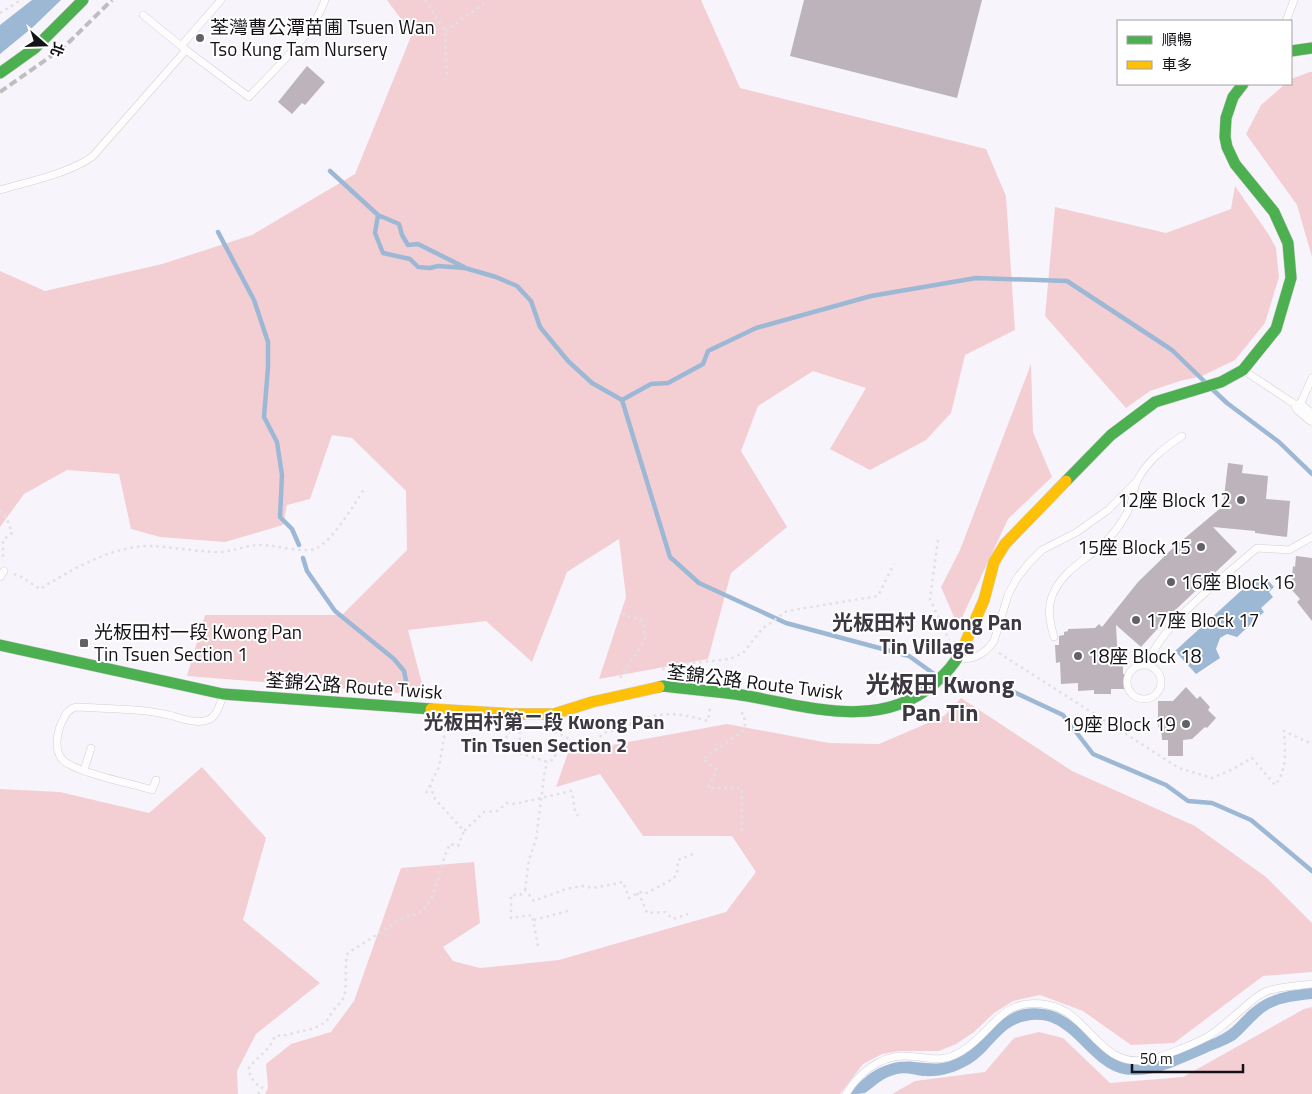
<svg xmlns="http://www.w3.org/2000/svg" width="1312" height="1094" viewBox="0 0 1312 1094" font-family="'Titillium Web','Noto Sans TC',sans-serif">
<style>
.forest{fill:#f3cfd4}
.water{fill:#9cb8d4}
.lines{fill:none;stroke-linecap:round;stroke-linejoin:round}
.stream{stroke:#9cb8d4;stroke-width:4.5}
.building{fill:#bdb3bb}
.lane-casing{stroke:#d2cfd4;stroke-width:8}
.street-casing{stroke:#d2cfd4;stroke-width:15}
.fast-casing{stroke:#d2cfd4;stroke-width:12}
.slow-casing{stroke:#d2cfd4;stroke-width:12}
.path{stroke:#e2e0e3;stroke-width:2.5;stroke-dasharray:2.5 4;stroke-linecap:butt}
.lane{stroke:#fefdfe;stroke-width:7}
.street{stroke:#fefdfe;stroke-width:14}
.fast{stroke:#4caf50;stroke-width:11}
.slow{stroke:#ffc107;stroke-width:11}
.rail{stroke:#bebebf;stroke-width:4;stroke-dasharray:8 4;stroke-linecap:butt}
.poi-dot{fill:#646166;stroke:#fff;stroke-width:2}
.labels{text-anchor:middle;stroke-width:4;stroke-linejoin:round;paint-order:stroke}
.poi-label{font-size:19px;fill:#141216;stroke:#fff;text-anchor:start}
.street-label{font-size:19px;fill:#141216;stroke:#fff}
.neighbourhood-label{font-size:20px;font-weight:bold;fill:#3d3741;stroke:#fff}
.quarter-label{font-size:21px;font-weight:bold;fill:#3d3741;stroke:#fff}
.district-label{font-size:24px;font-weight:bold;fill:#3d3741;stroke:#fff}
</style>
<rect width="100%" height="100%" fill="#f8f4fb"/>
<path class="forest" d="M387 0H701L740 88 986 149 1006 196 1015 330 965 355 951 413 926 440 870 470 830 449 866 388 813 371 758 406 741 451 787 527 731 573 708 659 599 679 626 597 619 539 567 572 532 662 486 621 408 630 425 695 187 676 205 615H342L407 550 406 491 352 438 332 435 310 499 287 505 283 525 225 542 160 537 131 529 119 474 67 470 24 494 0 527V271L45 291 162 264 252 235 355 174 412 34Z
M1310 72H1312V257L1297 205 1246 134 1261 105 1285 84H1291V79Z
M1235 186 1269 235 1276 248 1279 277 1265 323 1235 360 1202 376 1180 381 1150 391 1126 408 1045 316 1055 207 1166 233 1231 209Z
M1031 364 1033 432 1052 477 1008 519 958 626 941 587 960 550Z
M961 698 1072 771 1195 826 1266 877 1312 923V972L1263 976 1174 1043 1131 1045 1083 1011 1040 995 1013 1001 994 1013 974 1032 956 1044 939 1051H900L882 1054 863 1064 840 1094H265L268 1088 266 1064 291 1044 331 1032 354 1001 401 868 474 862 480 923 443 947 453 961 480 968 559 960 726 912 756 872 732 836H643L600 774 556 787 568 753 727 724 829 743 879 744 944 716Z
M202 767 266 838 243 920 320 983 256 1034 237 1071 238 1094H0V789L60 792 149 813Z
M1312 1007V1094H892L915 1081 985 1072 1014 1038 1039 1032 1063 1038 1110 1083 1183 1077 1304 1009Z"/>
<path class="water" d="M32 0H61L33 27 0 54V25Z
M1255 578 1261 584 1267 579 1274 587 1269 592 1273 597 1261 608 1264 612 1237 637 1227 634 1220 638 1216 649 1220 658 1196 674 1175 651Z
M1312 988V999C1295 1001 1276 1002 1262 1014 1252 1022 1245 1032 1235 1040 1225 1046 1214 1049 1204 1054 1182 1063 1160 1075 1136 1075 1087 1077 1075 1010 1026 1021 1000 1026 991 1052 970 1064 955 1073 940 1077 923 1076 914 1075 906 1072 897 1074 881 1078 877 1085 865 1093 861 1094 854 1094 850 1094 865 1073 888 1059 914 1062 931 1063 939 1066 955 1059 990 1045 996 1002 1044 1009 1091 1016 1096 1076 1154 1062 1167 1059 1180 1052 1193 1047 1203 1042 1215 1039 1224 1033 1235 1027 1242 1016 1252 1008 1270 993 1290 990 1312 988Z"/>
<g class="lines">
<path class="stream" d="M330 171 378 215 375 233 383 253 410 259 418 267 430 268 438 266 465 268 496 277 517 286 531 301 540 327 568 361 592 383 622 400 670 557 699 583 786 623 909 656 937 676
M378 215 399 224 402 235 408 245 418 244 464 267
M218 232 254 300 268 342V367L264 417 277 442 282 475 280 517 292 529 299 545
M1212 389 1227 403 1279 442 1312 474
M622 400 651 384 668 383 703 364 708 351 756 328 871 296 976 278 1067 281 1172 350 1205 382
M303 558 307 571 335 611 394 659 404 671 408 690
M946 681 997 684 1063 715 1093 754 1166 785 1188 801 1212 803 1251 820 1312 871"/>
</g>
<path class="building" d="M804 0H982L957 98 790 56Z
M307 66 325 82 305 105 302 103 292 114 278 102Z
M1228 463 1243 465 1242 473 1268 476 1266 499 1290 501 1287 537 1255 533V531L1213 527 1237 552 1170 615 1141 647 1116 625 1118 664 1123 663V674H1126L1127 689H1111V694H1094V690L1078 691V683L1061 684 1060 662 1056 663 1055 645H1059V636L1064 635V632L1068 631V629L1095 628 1099 624 1102 627 1138 582 1173 548 1223 506Z
M1296 556 1312 558V621L1297 602 1300 599 1291 589 1293 566 1295 567Z
M1186 687 1197 699 1200 696 1210 707 1208 710 1216 718 1207 728 1205 727 1192 739 1183 740V756H1168V740H1162L1161 726 1158 727V701H1173Z"/>
<g class="lines">
<defs>
<path id="lane" d="M143 15 186 50 249 97C276 67 311 38 325 0
M1286 21 1294 0
M181 46 221 0
M0 190C27 182 71 173 93 156L186 50
M1243 370 1299 407 1312 378
M0 577 4 571
M1054 637C1050 623 1047 609 1052 596 1063 568 1090 559 1108 539 1117 530 1126 516 1131 504 1133 497 1133 488 1137 481 1147 461 1164 448 1182 436
M960 659C975 659 985 654 994 641L1008 595 1017 578 1029 563 1042 550 1077 532 1108 510 1136 482
M1127 682a17 17 0 1 1 34 0a17 17 0 1 1-34 0Z
M1147 665C1162 623 1223 578 1257 548L1289 550 1312 537
M84 770 91 748
M156 780 152 790C134 784 72 772 62 759 54 750 57 736 60 726 64 718 67 708 77 707 108 709 143 708 173 716 183 719 197 724 208 720 217 717 220 704 223 695
M846 1094C858 1074 879 1056 904 1056 926 1056 940 1065 962 1051 995 1031 1000 996 1048 1005 1089 1012 1099 1068 1146 1060 1163 1057 1192 1045 1207 1037 1216 1032 1226 1023 1234 1016 1245 1008 1254 996 1267 991 1281 986 1297 986 1312 984"/>
<path id="street" d="M1299 407 1312 418"/>
<path id="fast" d="M1291 51 1312 48
M0 73 35 48 83 0
M1066 481 1111 435 1155 402 1221 382 1243 370 1276 329 1291 278 1288 243 1274 212 1235 164 1227 147 1225 137 1226 118 1233 97 1243 84
M0 645 223 694 431 709
M659 687 663 686C687 689 711 691 735 694 802 704 877 733 934 684 946 673 956 663 963 648"/>
<path id="slow" d="M963 648 984 600 994 562 1005 544 1066 481
M431 709 512 714H554L592 702 659 687"/>
</defs>
<use href="#lane" class="lane-casing"/>
<use href="#street" class="street-casing"/>
<use href="#fast" class="fast-casing"/>
<use href="#slow" class="slow-casing"/>
<path class="path" d="M425 0 445 31 447 75
M0 13 21 0
M445 31 484 4
M0 510 6 517 12 533 3 540V561
M938 540 930 599 949 640
M14 574 20 576 40 589C71 570 113 545 152 546 174 547 197 552 220 552 234 551 247 545 261 545 276 545 305 554 317 548 333 540 354 505 364 489
M999 653 1179 768 1212 778 1231 770 1252 758 1275 785C1288 769 1285 750 1284 731L1312 744
M663 670 665 666 730 659 743 653 762 629 787 611 878 596 894 564
M620 678 645 640 643 621 624 615V611
M741 713 744 714 745 725 743 731 703 759 717 770 708 788H742V834
M510 730 504 742 519 753 548 762 554 759 557 751 553 749 554 743V731
M555 731 581 746 598 741C602 731 608 732 616 730 625 728 634 722 642 719 666 711 684 714 708 721L710 708
M519 753 520 731
M430 785 435 799 464 831 484 812 497 811 507 803 515 804 571 791C575 800 572 808 578 816
M426 793 439 767 446 726
M525 890 529 860 536 839 545 770 548 762
M637 893 641 898 647 913 665 912 673 919 688 914
M534 920 571 910
M538 946 532 915 511 918V895H520L525 890 534 901 566 889 583 886 593 888 623 882 629 898 640 892 645 894 673 879 677 874 678 860 696 853
M258 1094 262 1090V1087C253 1084 251 1077 248 1069 259 1054 268 1053 275 1036 280 1035 286 1036 290 1034 304 1030 319 1030 329 1018 330 1016 331 1013 333 1011 338 1004 344 1001 345 992 347 979 344 966 348 953L395 923C401 915 415 918 423 910 440 891 439 864 450 844L458 846 464 831"/>
<use href="#lane" class="lane"/>
<use href="#street" class="street"/>
<use href="#fast" class="fast"/>
<use href="#slow" class="slow"/>
<path class="rail" d="M0 92 64 47 112 0"/>
</g>
<g class="poi-dot">
<circle cx="200" cy="38" r="5"/>
<circle cx="1241" cy="500" r="5"/>
<circle cx="1201" cy="547" r="5"/>
<circle cx="1171" cy="582" r="5"/>
<circle cx="1136" cy="620" r="5"/>
<rect x="79" y="638" width="10" height="10" rx="2.5"/>
<circle cx="1078" cy="656" r="5"/>
<circle cx="1186" cy="724" r="5"/>
</g>
<g class="labels">
<g class="poi-label">
<text x="210" y="34">荃灣曹公潭苗圃 Tsuen Wan<tspan x="210" dy="22">Tso Kung Tam Nursery</tspan></text>
<text x="1231" y="507" text-anchor="end">12座 Block 12</text>
<text x="1191" y="554" text-anchor="end">15座 Block 15</text>
<text x="1181" y="589">16座 Block 16</text>
<text x="1146" y="627">17座 Block 17</text>
<text x="94" y="639">光板田村一段 Kwong Pan<tspan x="94" dy="22">Tin Tsuen Section 1</tspan></text>
<text x="1088" y="663">18座 Block 18</text>
<text x="1176" y="731" text-anchor="end">19座 Block 19</text>
</g>
<g class="street-label">
<text transform="translate(755 682) rotate(7)" y="7">荃錦公路 Route Twisk</text>
<text transform="translate(354 686) rotate(4)" y="7">荃錦公路 Route Twisk</text>
</g>
<g class="neighbourhood-label">
<text x="544" y="729">光板田村第二段 Kwong Pan<tspan x="544" dy="23">Tin Tsuen Section 2</tspan></text>
</g>
<g class="quarter-label">
<text x="927" y="630">光板田村 Kwong Pan<tspan x="927" dy="24">Tin Village</tspan></text>
</g>
<g class="district-label">
<text x="940" y="693">光板田 Kwong<tspan x="940" dy="28">Pan Tin</tspan></text>
</g>
</g>
<rect x="1117" y="20" width="175" height="65" fill="#ffffff" stroke="#a1a0a2"/>
<rect x="1127" y="36" width="25" height="8" fill="#4caf50" stroke="#a1a0a2"/>
<text x="1162" y="45" font-size="15" fill="#141216">順暢</text>
<rect x="1127" y="61" width="25" height="8" fill="#ffc107" stroke="#a1a0a2"/>
<text x="1162" y="70" font-size="15" fill="#141216">車多</text>
<g transform="translate(45 45) rotate(110)" stroke="#ffffff" stroke-width="4" paint-order="stroke">
<path d="M0-4L9 19L0 12L-9 19Z" fill="#141216"/>
<text y="-8" font-size="14" font-weight="bold" text-anchor="middle" fill="#141216">北</text>
</g>
<path d="M1132 1064v8h111v-8" fill="none" stroke="#141216" stroke-width="2.5"/>
<text x="1140" y="1064" font-size="15" fill="#141216" stroke="#ffffff" stroke-width="4" paint-order="stroke">50 m</text>
</svg>
